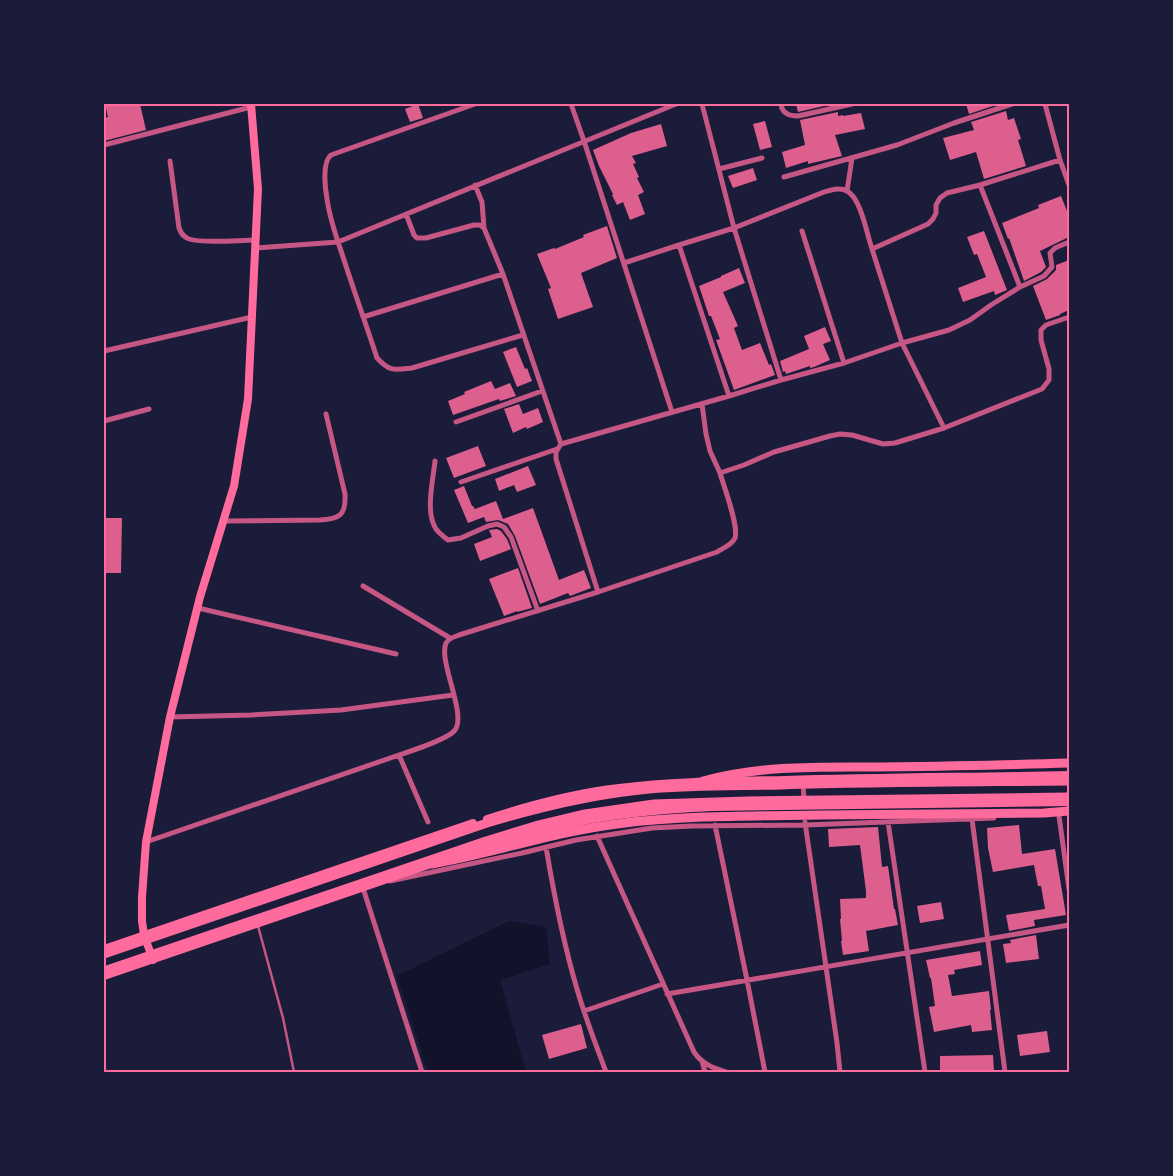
<svg xmlns="http://www.w3.org/2000/svg" width="1173" height="1176" viewBox="0 0 1173 1176" font-family="'Public Sans',sans-serif">
<style>
.water{fill:#12122b}
.building{fill:#dd5f8e}
.lines{fill:none;stroke-linecap:round;stroke-linejoin:round}
.service{stroke:#c65784;stroke-width:2.5}
.minor{stroke:#c65784;stroke-width:5}
.secondary{stroke:#ff6b9d;stroke-width:8}
.trunk{stroke:#ff6b9d;stroke-width:9}
.neatline{fill:none;stroke:#ff6b9d;stroke-width:2}
</style>
<rect width="100%" height="100%" fill="#1b1b3a"/>
<path class="water" d="M509 921 546 927 550 964 500 980 526 1072H428L397 976Z"/>
<path class="building" d="M105 104H140L146 130 104 141V118L108 117Z
M418 104 423 118 410 122 405 109Z
M796 104H833L798 112Z
M966 104H999L969 114Z
M1006 111 1008 120 1014 118 1021 139 1018 140 1026 166 984 179 976 152 950 160 943 138 974 130 971 122Z
M838 112V116L843 115V116L861 113 865 129 835 135 842 156 808 164V161L786 168 782 152 805 145 800 120Z
M765 121 772 147 760 150 753 124Z
M661 124 667 146 632 156 636 163 633 164 639 177 637 178 644 192 638 195 645 214 630 220 623 202 617 205 612 195 613 194 599 166 593 150 631 133Z
M753 168 757 180 733 188 728 176Z
M1061 196 1069 216V237L1040 251 1046 267 1041 272 1024 281 1009 238 1008 239 1002 223 1039 208 1038 205Z
M607 226 617 258 581 273 593 307 558 319 548 289 551 288 537 254 554 248 555 249 584 237 583 235Z
M984 231 1007 290 995 295 994 291 963 302 958 288 986 277 977 254 974 255 967 237Z
M1069 260V310L1060 314V315L1046 320 1033 286 1047 279 1056 270V265Z
M739 268 745 283 723 292 738 326 734 328 742 350 760 343 769 365 771 364 775 375 734 390 716 340 720 339 711 316H709L699 286 721 277V276Z
M825 327 831 341 823 344 830 360 814 367 810 368V366L786 374 785 371 783 372 780 361 809 349 804 336Z
M516 347 525 369 527 368 532 381 517 387 503 352Z
M491 381 495 389 510 383 516 396 500 401 499 399 453 415 448 401 465 394 464 392Z
M519 404 523 414 538 408 543 422 527 429 526 427 513 433 504 409Z
M478 446 486 466 454 478 446 458Z
M528 466 536 485 517 492 514 485 499 491 495 479Z
M464 486 472 506H473L475 509 496 501 503 519 533 508 559 580 584 570 591 588 570 596 568 593 540 604 515 536 508 524 498 520 486 522 484 517 468 523 454 490Z
M104 518H122L121 573H104Z
M497 529 501 531 507 539 511 549 480 561 474 544 492 537 489 530Z
M518 568 532 608 517 612V611L504 616 489 579Z
M1019 825 1022 854 1055 849 1066 915 1034 920 1035 926 1009 931 1006 915 1045 909 1041 886H1038L1034 865 993 872 988 848 987 828Z
M878 827 882 867 888 866 894 909H895L898 925 866 931 869 951 843 955 841 941H842L840 919H841L840 899 866 898V891L860 845 829 847 828 829Z
M941 902 944 919 920 923 917 906Z
M1036 935 1039 959 1006 963 1003 944 1011 943 1010 940Z
M980 951 982 965 954 970 955 974 948 975 952 996 989 991 991 1010H990L992 1030 972 1032 971 1025 934 1032 929 1007 935 1006 931 978H930L926 960Z
M581 1024 587 1048 549 1059 542 1035Z
M1047 1031 1050 1052 1020 1056 1017 1035Z
M993 1055 994 1072H940V1056Z"/>
<g class="lines">
<path class="service" d="M258 926 283 1018 294 1072"/>
<path class="minor" d="M475 104 331 155C322 162 325 188 327 199 330 222 339 244 346 266 356 297 367 327 377 358 390 372 394 370 412 368L523 335
M571 104 584 141 672 412
M702 104 734 228 679 245 729 396 781 380 844 363 902 343 944 428 1042 389 1049 380V369L1041 340V330L1046 325 1069 317
M781 104C782 114 790 116 798 116L852 104
M1045 104 1060 160
M104 145 251 107
M170 161 179 228C181 233 183 237 189 239 204 244 239 240 256 240
M719 169 762 158
M784 177 897 145 954 123 1012 104
M475 185 482 202 484 228
M980 185 1020 287
M1069 185 1060 160 980 185 947 193 940 198 936 205V213L933 219 928 224 872 249 902 343 949 330 970 320 991 305 1020 287 1044 276 1052 267 1050 253 1055 248 1069 242
M847 191 852 158
M406 214 414 235 417 238H426L474 225H480L484 228 503 274 561 444 729 396
M802 231 844 363
M256 248 338 242 676 104
M624 263 679 245
M363 317 503 274
M104 351 252 317
M781 380 734 228 824 192C832 190 840 187 847 191 861 198 867 235 872 249
M702 404 706 434 710 451 720 473
M104 421 149 409
M456 422 542 391
M435 461C433 481 425 512 436 529 439 533 444 537 448 540L461 538 488 526 497 524 504 527 511 537 538 611
M461 482 557 449
M223 521 320 520C340 519 346 515 345 494L326 414
M363 586 450 638
M598 592 717 552C723 548 732 545 735 538 739 526 724 487 720 473L744 465 774 452 830 436 840 434 852 435 883 444 895 443 944 428
M198 608 396 654
M170 717 251 715 341 710 453 695
M803 782 804 801
M1059 816 1069 889
M972 819 1005 1072
M428 822 399 755C411 751 449 739 455 730 467 714 438 661 446 643 449 638 454 637 459 635L598 592 556 459V452L561 444
M805 822 837 1043 840 1072
M888 822 925 1072
M715 825 747 980 765 1072
M597 836 694 1052C702 1064 713 1068 726 1072
M146 842 399 755
M546 847C554 895 563 942 577 989 585 1017 596 1045 606 1072
M390 881 522 853 576 840 652 828 692 826 805 825 994 818
M363 888 422 1072
M667 994 1069 925
M584 1011 663 984
M702 1061 705 1072"/>
<path class="secondary" d="M487 819C530 805 575 793 619 788 674 781 730 781 785 780 880 777 975 777 1069 775
M459 855C499 842 538 830 578 822 622 813 667 809 712 807L1069 802
M104 949 473 823
M153 960 144 935 142 921V897L146 842 170 717 200 597 234 486 248 399 258 189 251 104
M104 976 437 862"/>
<path class="trunk" d="M703 781C761 765 820 767 880 767 943 766 1006 765 1069 763
M432 864C494 853 554 832 617 824 685 815 753 816 821 815 895 815 969 814 1044 813L1069 811
M104 954 487 823C540 807 594 794 649 789 693 785 738 786 782 785 877 782 973 782 1069 781
M104 971 486 841 535 826 585 814 654 804 747 801 1069 797"/>
</g>
<rect width="1173" height="1176" fill="none" stroke="#1b1b3a" stroke-width="210"/>
<rect x="105" y="105" width="963" height="966" class="neatline"/>
</svg>
